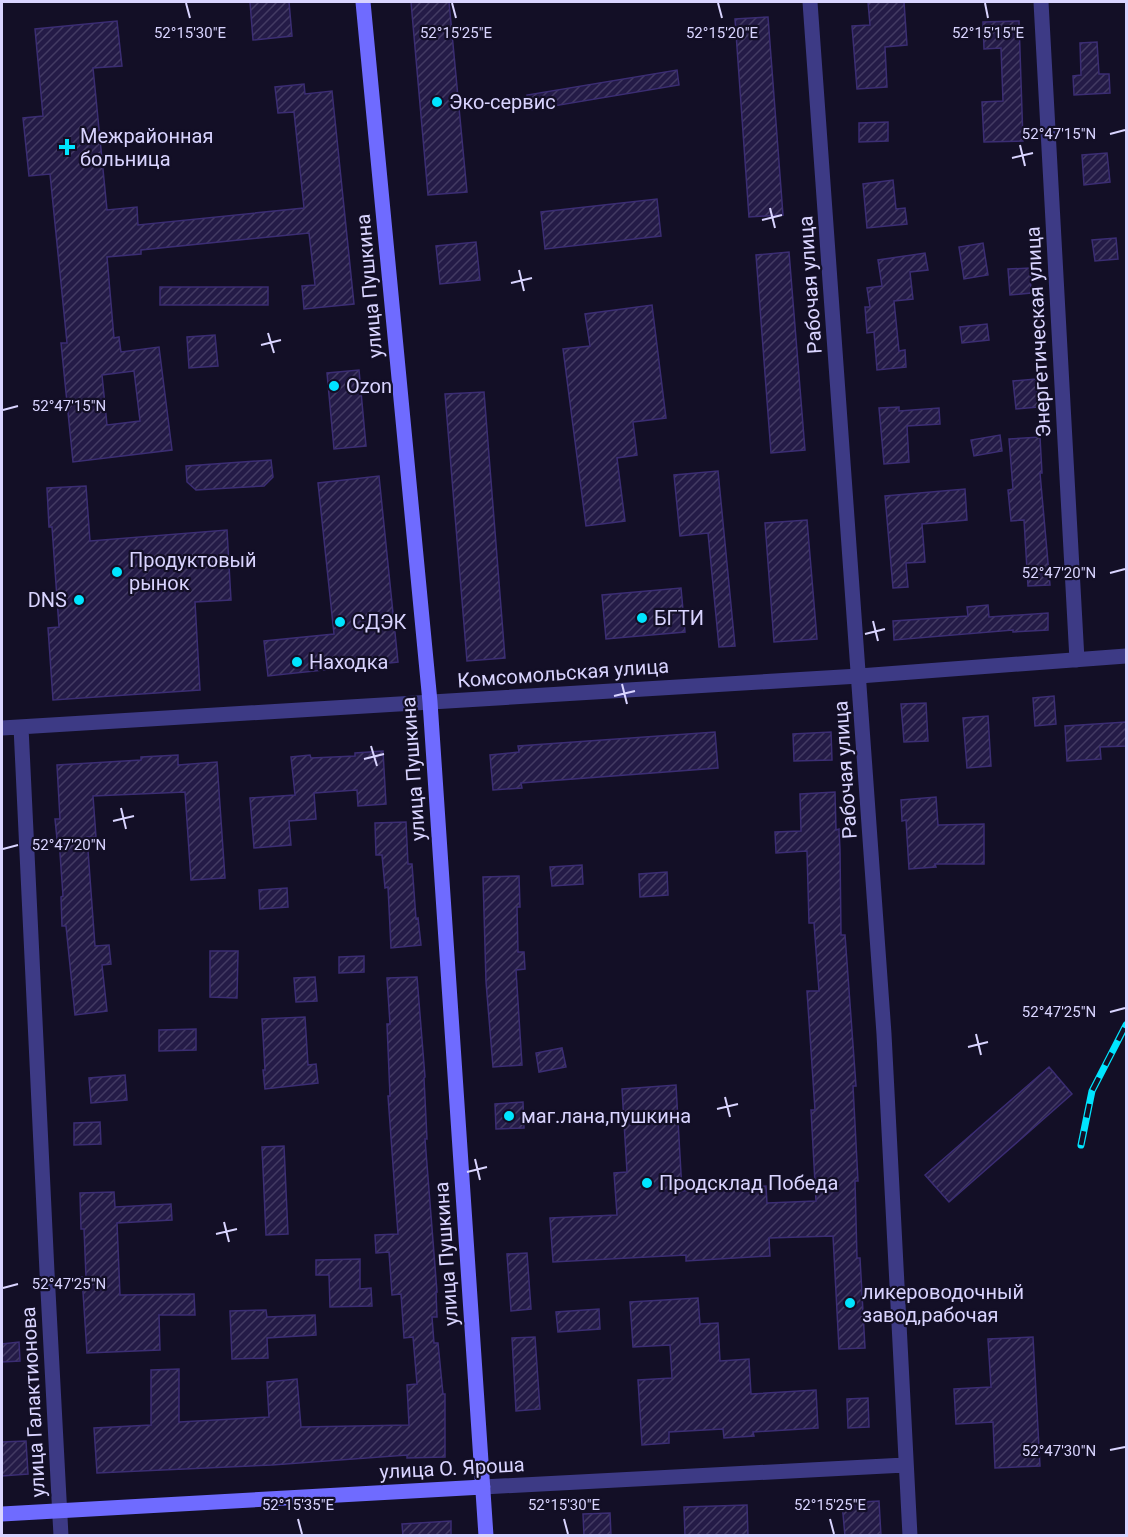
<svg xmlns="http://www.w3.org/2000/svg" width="1128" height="1537" viewBox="0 0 1128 1537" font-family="Roboto,sans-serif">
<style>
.building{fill:url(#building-hatch);stroke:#3b2d73;stroke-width:1.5;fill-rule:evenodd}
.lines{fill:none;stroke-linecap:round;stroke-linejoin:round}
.minor{stroke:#3d3a85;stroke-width:15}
.secondary{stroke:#6f6bff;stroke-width:15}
.rail-casing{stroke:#00e5ff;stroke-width:7}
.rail{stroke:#130f26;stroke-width:4.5;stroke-dasharray:14;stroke-linecap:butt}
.ticks{fill:none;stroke:#d9d4ff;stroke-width:2}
.poi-dot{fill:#00e5ff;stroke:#130f26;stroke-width:2}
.labels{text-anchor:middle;stroke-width:4.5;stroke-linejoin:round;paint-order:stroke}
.poi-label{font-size:20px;fill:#d9d4ff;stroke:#130f26;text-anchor:start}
.street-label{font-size:20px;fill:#d9d4ff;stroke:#130f26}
.ticks-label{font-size:15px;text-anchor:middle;fill:#d9d4ff;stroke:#130f26;stroke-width:4.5;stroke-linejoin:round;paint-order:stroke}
</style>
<defs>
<pattern id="building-hatch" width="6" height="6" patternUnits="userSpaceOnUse" patternTransform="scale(1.5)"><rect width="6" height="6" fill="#241b47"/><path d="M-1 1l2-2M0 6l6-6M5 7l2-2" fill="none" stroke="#433b63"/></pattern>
</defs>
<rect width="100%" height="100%" fill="#130f26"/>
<path class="building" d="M250 2H289L292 36 253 40Z
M411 2H449L467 192 428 195Z
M868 2H904L907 45 885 47 887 87 857 89 852 26 870 25Z
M768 17 783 215 749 217 735 19Z
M117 21 122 66 93 68 107 210 137 207 138 225 304 208 294 112 278 113 275 87 304 84 305 94 332 91 354 304 304 309 302 286 315 285 309 233 141 250V254L107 257 114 338 119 337 121 352 159 347 172 450 73 462 61 343H67L50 174 29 176 23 118 43 116 35 29ZM134 371 140 421 107 425 102 375Z
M1019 21 1023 141 984 142 982 102 1003 101 1001 48 984 49 983 22Z
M1097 42 1099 74H1109L1110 93 1074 95 1073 76 1081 75 1080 43Z
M677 70 679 85 530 110 527 95Z
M888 122V141L859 142V123Z
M1107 153 1110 182 1084 185 1082 155Z
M893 180 896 209 905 208 907 224 867 228 863 184Z
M657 199 661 236 545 249 541 212Z
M1116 238 1118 259 1095 261 1092 240Z
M476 242 480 280 440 284 436 246Z
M983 243 988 275 964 279 959 247Z
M789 252 805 450 771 453 756 255Z
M925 253 928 270 910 272 913 299 894 301 899 351 905 350 906 367 877 370 874 332 867 333 865 307H870L867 288 882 286 878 260Z
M1030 268 1031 293 1010 295 1008 269Z
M160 287H268V305H160Z
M652 305 666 418 633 422 637 455 617 458 625 521 586 526 563 349 590 346 585 314Z
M987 324 989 340 962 343 960 327Z
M215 335 218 366 189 368 187 337Z
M359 370 366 446 334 449 327 373Z
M1036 379 1038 407 1016 409 1013 381Z
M484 392 505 658 467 661 445 394Z
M899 407V411L939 408 940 424 907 426 909 462 884 464 879 408Z
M1000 435 1002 451 974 456 971 440Z
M1040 437 1042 473H1040L1050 585 1028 586 1024 520 1011 521 1008 490 1013 489 1009 439Z
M271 460 273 477 264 486 196 490 187 482 186 466Z
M718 471 735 646 719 647 708 533 680 536 674 475Z
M379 476 398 662 268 676 264 641 334 634 318 483Z
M86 486 90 541 227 530 231 600 195 602 200 690 53 700 48 628 59 627 52 527H49L47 488Z
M965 489 967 520 922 524 925 562 906 563 908 587 893 588 885 496Z
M807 520 817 639 774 642 765 523Z
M681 588 685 632 606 639 602 595Z
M988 605 989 617 1048 613V630L1013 632V630L894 640 893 621 968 616 967 607Z
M1054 696 1056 724 1035 726 1033 698Z
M926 703 928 741 904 742 901 704Z
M988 716 991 766 967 768 963 718Z
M1126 722V746L1100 747 1101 759 1067 761 1065 726Z
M715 732 718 768 521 783 522 788 493 790 490 755 519 752 518 746Z
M831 732 832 760 794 761 793 734Z
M383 751 386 804 358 806 357 790 314 793 316 819 289 821 291 845 254 848 250 798 295 795 291 757 310 755 311 758 355 756V753Z
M178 755V765L217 762 225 878 191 880 185 792 93 796 96 837H87L95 946 109 945 111 964 102 965 107 1011 75 1015 66 926H62L61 897 63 896 59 839H57L55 819H60L57 765 141 760V757Z
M835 792 836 830 839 829 840 850 841 935H845L856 1086H853L858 1181H855L857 1258H860L865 1348 839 1349 833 1236 769 1238 770 1256 686 1261V1255L553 1262 550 1218 617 1215 614 1173 627 1172 622 1089 676 1085 682 1191 766 1186 767 1203 816 1201 811 1110H815L807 991H819L814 923H809L807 851 776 853 775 832 801 831 800 794Z
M936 797 938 825 984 824V864H935L936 867 909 869 906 820 902 821 901 800Z
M406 822 408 864H412L416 919 418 918 421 945 391 948 388 887 385 888 382 855H376L375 823Z
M582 865 583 884 552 886 550 867Z
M667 872 668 895 640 897 639 874Z
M519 876 520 907H517L518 952H524L525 969 516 970 522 1065 493 1067 486 982 483 877Z
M287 888 288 907 260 909 259 890Z
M210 951H238L237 998 210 997Z
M364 956V972L339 973V957Z
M315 977 317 1001 296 1002 294 978Z
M417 977 425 1077 424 1078 427 1139H425L437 1292H436L437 1317H432L434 1343H438L443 1394H445V1457L407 1458V1455L272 1465 97 1473 94 1428 151 1425V1370L179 1369V1422L269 1417 267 1382 297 1379 301 1427 409 1425 407 1385 417 1384 413 1337 404 1338 401 1294 392 1295 389 1252 376 1253 375 1235 398 1234 388 1096H390L387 1024H390L387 978Z
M305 1017 308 1065 316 1064 318 1083 265 1089 263 1070H265L262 1019Z
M196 1029V1050L159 1051V1030Z
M562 1048 566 1067 539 1072 536 1053Z
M1049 1067 1072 1094 949 1202 925 1175Z
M125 1075 127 1100 91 1103 89 1078Z
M523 1102 524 1128 496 1129 495 1104Z
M100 1122 101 1144 74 1145V1123Z
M284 1146 288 1234 266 1235 262 1147Z
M114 1192 115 1207 171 1204 172 1220 117 1223 120 1295 194 1294 195 1315H159L160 1350 87 1353 82 1277H86L84 1229H81L80 1193Z
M527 1253 531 1309 511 1311 507 1254Z
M360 1259V1289L371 1288 372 1306 330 1307 329 1275H316V1260Z
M698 1298 700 1324 718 1323 720 1361 749 1359 751 1394 816 1390 818 1428 753 1432 754 1436 724 1438 723 1429 669 1432V1443L642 1445 638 1380 672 1378 670 1345 633 1347 630 1302Z
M599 1309 600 1329 558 1332 556 1312Z
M266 1310 267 1317 315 1315 316 1335 267 1338 268 1358 232 1359 230 1311Z
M535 1337 540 1409 516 1411 512 1338Z
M1033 1337 1040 1466 995 1468 993 1422 956 1424 954 1389 991 1387 988 1339Z
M19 1342 20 1361 2 1362V1344Z
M868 1398 869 1427 848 1428 847 1399Z
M26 1441 28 1474 2 1476V1442Z
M879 1501 881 1536H845L842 1503Z
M747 1505 748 1536H685L684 1507Z
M610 1513 611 1536H584L583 1514Z
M451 1521V1536H403L402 1524Z"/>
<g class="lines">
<path class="minor" d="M810 2 884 1034 910 1536
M1041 2 1077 660
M21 727 47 1272 61 1536
M2 728 859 676 1126 656
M483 1487 905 1465"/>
<path class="secondary" d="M363 2 430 702 486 1536
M2 1514 483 1487"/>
<defs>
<path id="rail" d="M1081 1145 1092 1091 1126 1025"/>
</defs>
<use href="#rail" class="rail-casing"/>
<use href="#rail" class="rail"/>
</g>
<path class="ticks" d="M186 3 190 18M452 3 456 18M718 3 722 18M985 3 988 18M1110 134 1125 130M1020 145 1025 166M1012 158 1033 153M770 208 775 228M762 220 782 215M519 270 524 291M511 283 532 278M268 333 274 353M261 345 281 340M3 410 18 406M1110 573 1125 569M873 621 878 641M865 634 885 629M622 684 627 704M614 696 635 691M371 746 377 766M364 759 384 754M121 808 126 829M113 821 134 816M3 849 18 845M1110 1012 1125 1008M976 1034 981 1055M968 1047 988 1042M725 1097 730 1117M717 1109 738 1104M475 1159 480 1180M467 1172 487 1167M224 1222 229 1242M216 1234 237 1229M3 1288 18 1284M1110 1450 1125 1447M298 1519 302 1534M564 1519 568 1534M830 1519 834 1534"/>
<g class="poi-dot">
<circle cx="437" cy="102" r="6"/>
<path d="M64 138h6v6h6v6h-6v6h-6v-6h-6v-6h6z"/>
<circle cx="334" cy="386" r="6"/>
<circle cx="117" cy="572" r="6"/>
<circle cx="79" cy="600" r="6"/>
<circle cx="642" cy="618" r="6"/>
<circle cx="340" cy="622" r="6"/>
<circle cx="297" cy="662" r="6"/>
<circle cx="509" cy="1116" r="6"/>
<circle cx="647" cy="1183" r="6"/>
<circle cx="850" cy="1303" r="6"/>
</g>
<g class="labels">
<g class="poi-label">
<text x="449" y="109">Эко-сервис</text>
<text x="80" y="143">Межрайонная<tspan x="80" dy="23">больница</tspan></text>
<text x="346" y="393">Ozon</text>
<text x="129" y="567">Продуктовый<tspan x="129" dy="23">рынок</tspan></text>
<text x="67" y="607" text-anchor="end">DNS</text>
<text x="654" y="625">БГТИ</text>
<text x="352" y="629">СДЭК</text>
<text x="309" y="669">Находка</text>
<text x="521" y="1123">маг.лана,пушкина</text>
<text x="659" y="1190">Продсклад Победа</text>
<text x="862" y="1299">ликероводочный<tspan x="862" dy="23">завод,рабочая</tspan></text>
</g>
<g class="street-label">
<text transform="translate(810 285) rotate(-94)" y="7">Рабочая улица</text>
<text transform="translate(369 286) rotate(-95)" y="7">улица Пушкина</text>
<text transform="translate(1038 332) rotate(-93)" y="7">Энергетическая улица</text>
<text transform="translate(563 673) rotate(-4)" y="7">Комсомольская улица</text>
<text transform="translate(413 769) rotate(-94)" y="7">улица Пушкина</text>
<text transform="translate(845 770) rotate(-94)" y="7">Рабочая улица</text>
<text transform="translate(446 1254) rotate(-94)" y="7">улица Пушкина</text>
<text transform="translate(33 1402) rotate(-93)" y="7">улица Галактионова</text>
<text transform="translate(452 1468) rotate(-3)" y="7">улица О. Яроша</text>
</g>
</g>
<g class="ticks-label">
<text x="988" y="38">52°15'15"E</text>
<text x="190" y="38">52°15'30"E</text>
<text x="456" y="38">52°15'25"E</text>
<text x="722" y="38">52°15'20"E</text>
<text x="1059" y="139">52°47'15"N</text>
<text x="69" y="411">52°47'15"N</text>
<text x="1059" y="578">52°47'20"N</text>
<text x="69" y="850">52°47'20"N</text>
<text x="1059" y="1017">52°47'25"N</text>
<text x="69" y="1289">52°47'25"N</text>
<text x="1059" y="1456">52°47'30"N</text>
<text x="298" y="1510">52°15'35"E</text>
<text x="564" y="1510">52°15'30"E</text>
<text x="830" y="1510">52°15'25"E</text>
</g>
<rect width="1128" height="1537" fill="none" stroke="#d9d4ff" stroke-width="6"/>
</svg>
